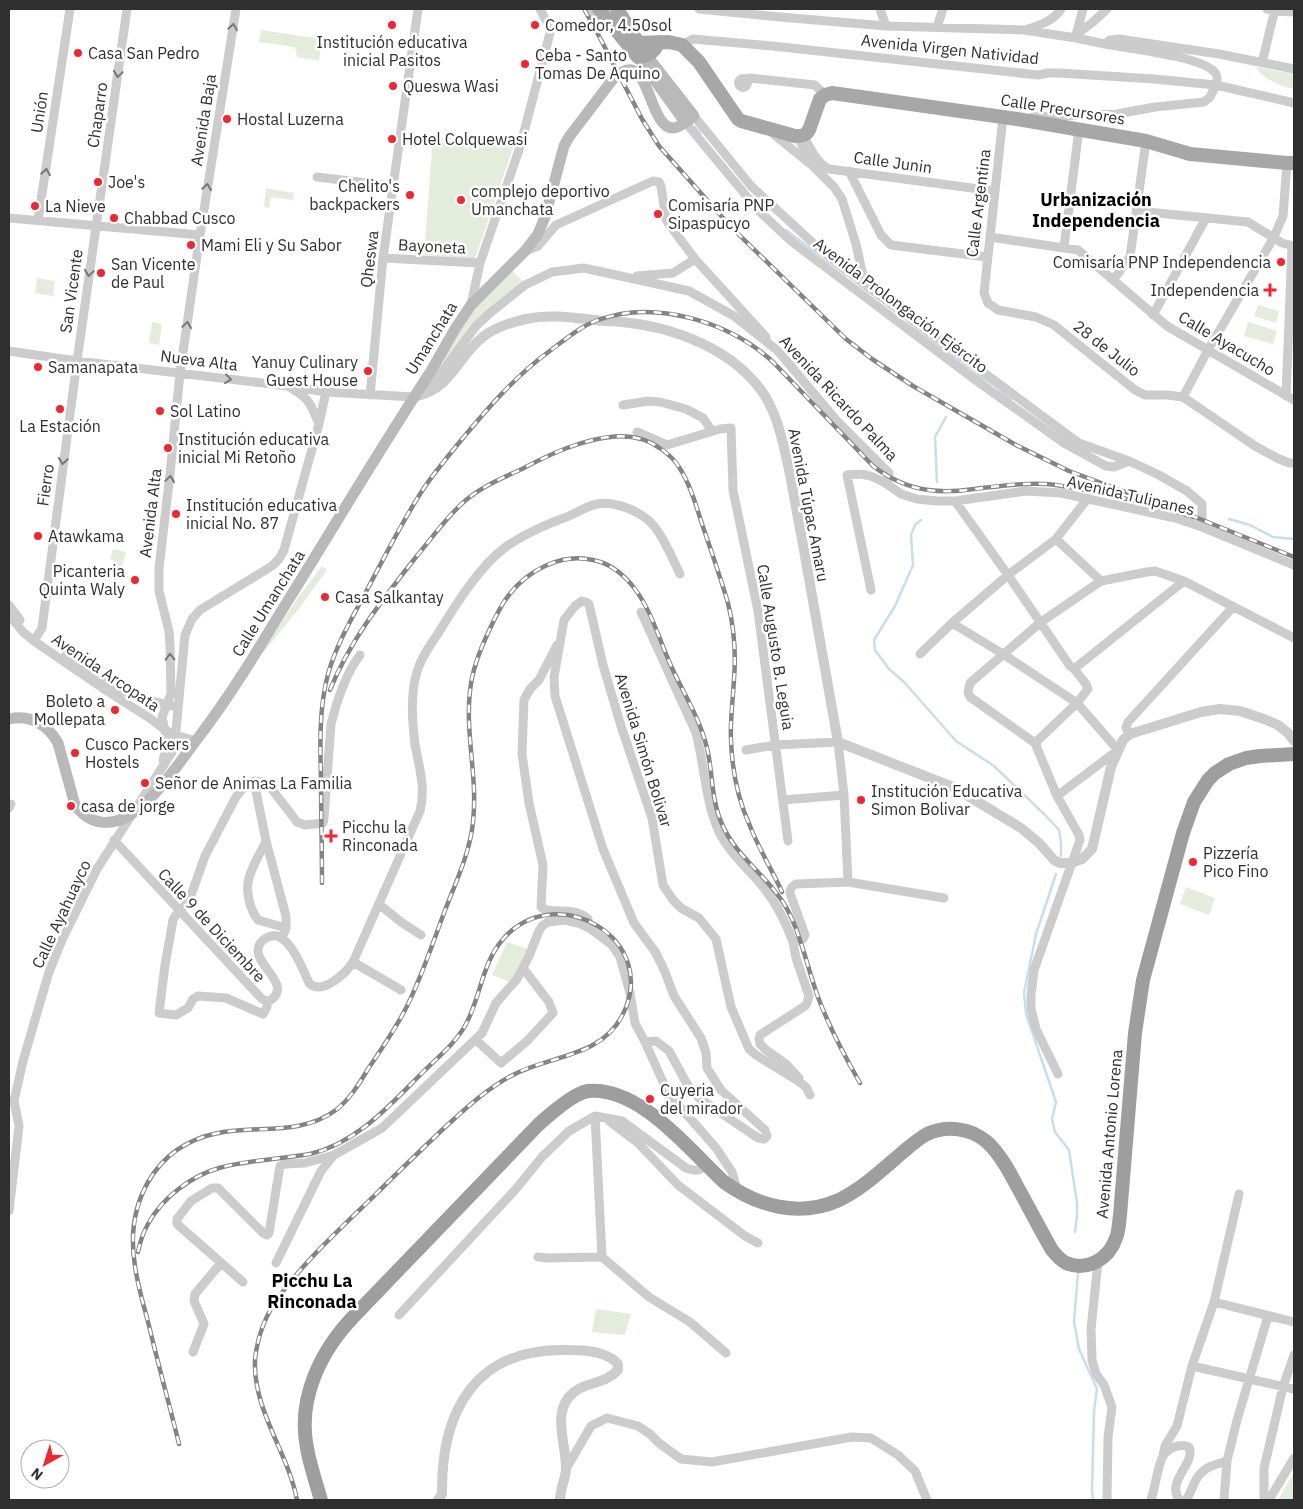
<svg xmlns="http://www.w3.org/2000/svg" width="1303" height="1509" viewBox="0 0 1303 1509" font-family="'IBM Plex Sans',sans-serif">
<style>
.green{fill:#e4eddc}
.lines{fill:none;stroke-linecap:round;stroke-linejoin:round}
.stream{stroke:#c7deee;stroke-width:2.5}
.minor{stroke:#ccc;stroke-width:9}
.tertiary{stroke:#ccc;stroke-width:10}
.secondary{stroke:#b9b9b9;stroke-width:11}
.primary{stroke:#a7a7a7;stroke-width:14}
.trunk{stroke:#9e9e9e;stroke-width:14}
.rail-casing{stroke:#848484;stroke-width:4.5}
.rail{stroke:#fff;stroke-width:2.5;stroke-dasharray:8;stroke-linecap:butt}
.oneway{stroke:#767676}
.poi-dot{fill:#f1262f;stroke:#fff;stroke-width:2}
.labels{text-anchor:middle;stroke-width:5;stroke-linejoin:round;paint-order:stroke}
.poi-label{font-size:16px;fill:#2f2f2f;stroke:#fff;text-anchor:start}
.street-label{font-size:16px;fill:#2f2f2f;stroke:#fff}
.neighbourhood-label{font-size:18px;font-weight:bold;fill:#000;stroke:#fff}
</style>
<rect width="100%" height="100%" fill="#fff"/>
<path class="green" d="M261 30 322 39 319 61 297 57 295 47 259 42Z
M1255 67 1294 74V89C1280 87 1263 78 1255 67Z
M433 137 514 145 475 259 424 255Z
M266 188 294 193 293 200 271 197 269 208 264 207Z
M512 270 524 283 441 367 444 358 473 309Z
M37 278 55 281 53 296 35 293Z
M1258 305 1279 311 1276 323 1254 316Z
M152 322 162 324 159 345 149 343Z
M1248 322 1277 331 1273 344 1244 336Z
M113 549 126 552 121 572 110 570 111 565 116 566 118 563 110 559Z
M322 566 327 570 301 606 258 659 294 603Z
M1186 887 1215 898 1209 915 1180 904Z
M507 942 528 949 511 982 492 975Z
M596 1309 631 1314 625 1335 592 1332Z
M1294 1472V1500H1278Z"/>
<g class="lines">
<path class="stream" d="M695 127 700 133
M786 230 846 275
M908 322 973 372 995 386 1011 400
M937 482 935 437 946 417
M1229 519 1250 525 1273 537 1294 539
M921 520 915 525 911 535 913 565 895 606 874 640 875 650 889 669 904 682 956 741 994 766 1044 814 1059 830 1061 843V856
M1056 874 1036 934 1024 993 1026 1014 1056 1102 1052 1119 1055 1132 1069 1150 1077 1203V1216L1075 1232
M1078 1273 1074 1322 1079 1349 1097 1389 1094 1411 1092 1490 1093 1500"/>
<path class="minor" d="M588 9 606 26
M699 9 780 17 886 26 1024 30 1076 38 1105 44 1110 40 1119 39 1219 54 1294 69
M880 9 886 26
M1267 9 1274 11 1294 12
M937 27 943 9
M1028 29C1041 25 1054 20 1061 9
M1077 34 1093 22 1107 9
M1076 35 1083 9
M682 45 693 39 772 46 1038 75 1048 73H1059L1154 79 1216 85C1217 81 1218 77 1216 74 1207 57 1126 48 1105 44
M1262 63 1275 9
M738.5 83a4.5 4.5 0 1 1 9 0a4.5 4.5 0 1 1-9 0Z
M745 79 750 78 815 85 825 95
M694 116 751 186 813 243 865 285 1079 443 1129 461 1157 474 1187 491 1202 504V527
M1003 117 984 293 988 303 998 310 1036 317 1054 325 1135 390 1145 395H1167L1183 397 1255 446 1277 458 1289 463H1294
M1032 117 1117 114 1155 107 1204 102 1210 97 1216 85 1294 103
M685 122 758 210 791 241 824 266 970 376 1064 443 1106 466 1114 467 1129 461
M771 132 809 163
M803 136C811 148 816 163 829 169L994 191
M800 141 812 165 834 187 842 199 856 244 865 285
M849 171 881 235 891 245 987 257
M317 177 393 186
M1137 211 1248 222 1282 243 1294 246
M9 218 200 235
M38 220 70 9
M990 237 1078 250 1167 326 1294 400
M1064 247 1079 129
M525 251 538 246 556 225 653 181 659 182 661 186 666 219 668 223 695 259 766 337
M383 258 480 263
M637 276 673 273 695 259
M1114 279 1130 257 1146 141
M471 305 480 263 520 147 550 33V28L540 9
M1153 315 1206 218
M9 351 77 361 288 386 326 392 414 397
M427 392 476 326 490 313 525 285 552 272 584 268 689 291 734 316 778 351 837 421 889 473 887 484 901 494 917 499 937 501H955L1026 491 1061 493 1175 518 1202 527 1294 565
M370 395 383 258 418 9
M1286 396 1292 246
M1183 397 1208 350 1274 237 1283 216 1287 163
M623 405 648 401 660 402 686 409 703 418 712 431
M319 424 326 392
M637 432 667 445 720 429 731 428 733 490 758 611 788 841
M955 501 1008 575 1070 666 1074 669 1184 581
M1056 539 1101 581
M871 590 847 475C865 473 871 475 887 484
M9 605 20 620
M641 612 696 733C705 767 705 803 720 834 730 853 746 867 759 882 775 900 785 920 793 942L803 939 805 935 790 893C790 888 792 886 796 884L848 882 844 795 838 742 775 745 746 750
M9 615 23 632 34 641 107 691 151 719 165 730 175 735 196 741
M952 623 1003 654 1077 703 1118 750 1057 796
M34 641 42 628 77 361 127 9
M557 645 539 680 530 689 524 700 522 754 529 803 543 865 541 907C550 916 574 905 588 919L589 928
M920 654 952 623 1008 575 1056 539 1088 498
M65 656 116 688 141 698 172 706
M1130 734 1126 728 1128 722 1233 607
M1035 743 1077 703 1088 689 1086 684 1074 669
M163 760 166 750V736L162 717 171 694 170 646 169 631 159 591V568L170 474 180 373 200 235 236 9
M254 781 266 841 286 916V928L282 938
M783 800 844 795
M9 808 11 804
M114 840 262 999C266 1001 269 1002 272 999 290 985 258 966 258 951 258 946 261 941 266 938 287 925 303 970 309 983 322 996 346 973 353 962L420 811C426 786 419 768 415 744 412 721 410 694 417 672 421 658 429 647 437 635 455 606 479 566 507 546 526 533 547 524 569 516 578 512 587 506 597 504 613 501 634 509 647 519 661 530 672 558 680 574
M266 841C261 852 252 866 249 878 245 890 250 910 258 920L286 928
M848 882 944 898
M380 905 401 922 421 935
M793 942 796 958 809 996 807 1003 805 1006 760 1035 759 1039 760 1044 766 1050 786 1064 799 1078
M353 962 401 990
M267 1002V1007L263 1014 226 998 198 996 193 999 188 1008 176 1015 159 1013 165 965 173 920C176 912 184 908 189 901L205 856 236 797 247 783 254 781 263 782 271 788 297 822 305 825 323 823 324 819 331 724C336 703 346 673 360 655
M476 1040 501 1063 527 1041 553 1013 549 1002 523 968
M1058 1074 1036 1029 1031 1009V995L1034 970 1080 840 1079 835 1057 796 1035 743 970 697 968 692 970 683 1041 622 1101 581 1147 572 1155 571 1184 581 1294 638
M595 1116 602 1257
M605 1118 638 1143 678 1185 745 1236 758 1243
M738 1192 732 1172 716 1148 668 1093 645 1042 656 1041 669 1051 687 1084 699 1098 758 1138 764 1139 767 1136 765 1130 721 1090 707 1068 706 1053 701 1038 674 996 665 972 656 953 634 923 603 849 555 696 554 677 564 620 575 606 582 601 586 602 589 604 603 665 621 726 652 818 663 885 673 900 681 908 699 918 716 939 731 1007 749 1049 756 1055 798 1081 806 1087 810 1095
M9 1211 19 1126 14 1101 23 1061 49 972 62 940 97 869 172 752 175 741 185 635 192 619 200 610 272 566 279 559 284 550 319 424C310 402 309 398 288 386
M538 1257 547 1258 602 1257 649 1297 690 1322 726 1353
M1098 1262 1091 1329 1092 1360 1096 1374 1104 1385 1112 1407 1108 1437 1107 1500
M276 1263 321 1171 334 1155
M243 1282 177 1224V1219L191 1201 212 1188H218L263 1233 267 1235 269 1233 280 1166 285 1164 305 1163 334 1155 382 1128 482 1033 496 1003 517 979 529 956 539 931 542 926 548 922 564 920 578 923 589 928 612 945 620 957 630 993 635 1023 645 1042
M1214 1302 1294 1322
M399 1315 515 1190 542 1157 569 1131 595 1116 622 1121 686 1168C695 1171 699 1172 705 1165
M193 1352 204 1324 194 1301 195 1294 221 1263
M1192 1366 1294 1389
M1163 1456 1165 1446 1177 1426 1192 1366 1214 1302 1239 1194
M1227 1461 1237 1420 1268 1316
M566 1469 591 1426 607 1418 638 1426 650 1434 659 1443 681 1459 712 1462 852 1437 871 1438 898 1455 915 1471 927 1500
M1151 1500C1155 1487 1157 1471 1162 1458 1166 1448 1180 1443 1189 1447 1196 1464 1166 1480 1179 1500
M1186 1500C1189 1496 1191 1491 1193 1486 1200 1468 1210 1466 1227 1461L1224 1500
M1264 1500V1468L1283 1387 1294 1355
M1269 1500 1294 1458"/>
<path class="tertiary" d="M414 397C455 387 455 358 484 336 495 328 512 322 526 319 553 313 579 319 606 321 661 323 726 343 761 390 777 412 782 439 788 465 793 489 797 514 802 539 814 607 826 675 838 742L953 787 1021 828 1039 843 1054 860 1060 863H1071L1082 859 1092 849 1111 767 1123 740 1130 734 1201 712 1220 709 1240 711 1264 719 1278 725 1288 733 1294 741
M438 1500 442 1494C441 1410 476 1347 568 1350 584 1350 607 1351 618 1364V1370C604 1385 588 1381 574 1392 550 1411 567 1445 566 1470 565 1480 560 1490 560 1500"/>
<path class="secondary" d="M638 57 685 122
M9 719C30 714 48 725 58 743L75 805C91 827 114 827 134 812 156 798 182 759 198 738 231 695 259 648 287 602 335 525 381 447 431 371L455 329 471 305 525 251 538 234 545 217 564 146 569 137 613 79C650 42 647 128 673 128 680 128 688 120 694 116L647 56"/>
<path class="primary" d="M599 9 638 57C649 56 654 52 659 42
M617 9 642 49
M631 48 638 43 669 42 682 45 699 62 738 119 741 121 795 136C802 136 805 136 809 130L820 99 825 95 832 93 1017 119 1146 141 1190 154 1287 163H1294"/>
<path class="trunk" d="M321 1500C316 1483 310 1465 307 1448 297 1398 321 1350 355 1315L538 1125C549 1115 574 1093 588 1091 640 1086 690 1151 724 1182 757 1206 799 1218 839 1200 862 1189 883 1169 903 1152 910 1146 918 1139 927 1134 947 1125 971 1128 987 1142 1000 1154 1009 1171 1017 1186 1029 1208 1040 1229 1052 1250 1056 1255 1060 1260 1066 1263 1087 1272 1109 1259 1116 1238 1119 1231 1119 1222 1120 1215L1135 1033 1143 980 1183 833 1194 802 1208 780 1215 773 1229 764 1246 758 1260 756 1294 754"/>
<defs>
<path id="rail" d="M584 9 600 38 642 119 659 146 731 227 846 339 872 359 913 386 1016 445 1069 471 1131 494
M1190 515 1294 557
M330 690C350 640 383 599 416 557 432 538 447 516 466 500 483 486 502 478 522 469 537 461 551 454 567 448 597 437 633 428 661 449 668 454 675 460 679 467 690 484 696 505 702 524 711 550 720 576 728 603 734 627 736 654 734 679 733 699 730 720 731 740 732 769 738 800 750 826 759 849 772 870 782 892
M322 883C322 848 321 814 321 780 320 744 319 708 328 674 337 643 353 616 368 588 385 556 402 522 422 491 433 474 446 459 458 444 487 409 515 376 551 350 566 339 581 326 598 320 655 299 730 322 773 362L873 466C933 512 980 480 1046 484 1062 485 1078 489 1095 492 1129 499 1161 507 1194 517
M138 1252C140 1242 143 1233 148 1224 162 1198 191 1176 219 1168 248 1160 280 1159 310 1154 357 1143 390 1105 423 1072 438 1057 456 1043 466 1024 481 996 482 962 504 938 558 879 662 940 622 1016 600 1058 549 1055 511 1076 485 1090 464 1110 442 1130 419 1152 396 1174 374 1196 341 1228 299 1266 274 1304 263 1321 257 1340 255 1360 253 1411 288 1452 297 1500
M179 1444C170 1407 160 1371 151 1334 146 1312 138 1289 135 1266 125 1205 153 1146 218 1133 257 1125 301 1136 336 1110 350 1099 359 1084 368 1069 381 1050 394 1031 405 1010 421 979 432 945 444 913 455 884 470 853 473 822 478 778 465 734 470 691 472 671 479 652 488 633 494 620 500 606 509 595 528 570 561 553 593 560 610 563 625 576 635 589 652 612 660 642 672 668 684 694 700 719 707 748 713 773 711 800 722 824 736 857 768 876 786 907 801 934 807 967 818 997 829 1027 844 1055 860 1083"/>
</defs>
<use href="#rail" class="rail-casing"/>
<use href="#rail" class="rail"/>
</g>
<defs><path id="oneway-chevron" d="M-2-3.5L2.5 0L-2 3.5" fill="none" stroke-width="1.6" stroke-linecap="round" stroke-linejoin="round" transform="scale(1.25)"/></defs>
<g class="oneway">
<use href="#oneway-chevron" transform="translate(233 27) rotate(-81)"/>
<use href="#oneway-chevron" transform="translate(118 74) rotate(98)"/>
<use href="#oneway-chevron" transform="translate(46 172) rotate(-81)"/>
<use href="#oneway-chevron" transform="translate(207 187) rotate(-81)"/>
<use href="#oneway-chevron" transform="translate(89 273) rotate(98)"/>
<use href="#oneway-chevron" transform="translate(187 325) rotate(-82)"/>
<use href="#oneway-chevron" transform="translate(228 379) rotate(7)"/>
<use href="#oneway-chevron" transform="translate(63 461) rotate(98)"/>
<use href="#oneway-chevron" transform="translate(170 479) rotate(-82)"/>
<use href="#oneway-chevron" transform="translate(170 657) rotate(-91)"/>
</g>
<g class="poi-dot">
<circle cx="392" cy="25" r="5"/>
<circle cx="535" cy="25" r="5"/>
<circle cx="78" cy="53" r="5"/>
<circle cx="525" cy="64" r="5"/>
<circle cx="393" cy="86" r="5"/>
<circle cx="227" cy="119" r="5"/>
<circle cx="392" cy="139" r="5"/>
<circle cx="98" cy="182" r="5"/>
<circle cx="410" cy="195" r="5"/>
<circle cx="461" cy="200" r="5"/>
<circle cx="35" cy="206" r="5"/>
<circle cx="658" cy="214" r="5"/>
<circle cx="114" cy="218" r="5"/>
<circle cx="191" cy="245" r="5"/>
<circle cx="1281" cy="262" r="5"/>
<circle cx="101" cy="273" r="5"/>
<path d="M1267.5 282.5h5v5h5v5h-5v5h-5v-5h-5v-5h5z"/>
<circle cx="38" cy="367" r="5"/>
<circle cx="368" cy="371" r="5"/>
<circle cx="60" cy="409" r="5"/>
<circle cx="160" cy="411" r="5"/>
<circle cx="168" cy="448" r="5"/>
<circle cx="176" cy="514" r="5"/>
<circle cx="38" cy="536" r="5"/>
<circle cx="135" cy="580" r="5"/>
<circle cx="325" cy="597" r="5"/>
<circle cx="115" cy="710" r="5"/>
<circle cx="75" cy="753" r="5"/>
<circle cx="145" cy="783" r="5"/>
<circle cx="861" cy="800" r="5"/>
<circle cx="71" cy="806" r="5"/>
<path d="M328.5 828.5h5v5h5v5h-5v5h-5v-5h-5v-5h5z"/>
<circle cx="1193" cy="862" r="5"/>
<circle cx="650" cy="1099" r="5"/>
</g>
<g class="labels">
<g class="poi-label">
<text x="545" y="31">Comedor, 4.50sol</text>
<text x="392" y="48" text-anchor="middle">Institución educativa<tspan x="392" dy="18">inicial Pasitos</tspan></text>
<text x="88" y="59">Casa San Pedro</text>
<text x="535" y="61">Ceba - Santo<tspan x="535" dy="18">Tomas De Aquino</tspan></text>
<text x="403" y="92">Queswa Wasi</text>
<text x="237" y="125">Hostal Luzerna</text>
<text x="402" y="145">Hotel Colquewasi</text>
<text x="108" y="188">Joe's</text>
<text x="400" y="192" text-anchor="end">Chelito's<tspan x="400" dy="18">backpackers</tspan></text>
<text x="471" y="197">complejo deportivo<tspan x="471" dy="18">Umanchata</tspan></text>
<text x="668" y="211">Comisaría PNP<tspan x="668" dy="18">Sipaspucyo</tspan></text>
<text x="45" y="212">La Nieve</text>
<text x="124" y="224">Chabbad Cusco</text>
<text x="201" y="251">Mami Eli y Su Sabor</text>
<text x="1271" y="268" text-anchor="end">Comisaría PNP Independencia</text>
<text x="111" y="270">San Vicente<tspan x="111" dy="18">de Paul</tspan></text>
<text x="1259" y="296" text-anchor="end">Independencia</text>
<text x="358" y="368" text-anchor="end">Yanuy Culinary<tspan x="358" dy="18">Guest House</tspan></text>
<text x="48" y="373">Samanapata</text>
<text x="170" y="417">Sol Latino</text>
<text x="60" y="432" text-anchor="middle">La Estación</text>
<text x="178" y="445">Institución educativa<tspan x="178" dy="18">inicial Mi Retoño</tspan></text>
<text x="186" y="511">Institución educativa<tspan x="186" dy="18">inicial No. 87</tspan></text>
<text x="48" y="542">Atawkama</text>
<text x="125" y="577" text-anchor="end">Picanteria<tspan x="125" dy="18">Quinta Waly</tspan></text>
<text x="335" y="603">Casa Salkantay</text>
<text x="105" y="707" text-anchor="end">Boleto a<tspan x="105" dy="18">Mollepata</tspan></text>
<text x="85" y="750">Cusco Packers<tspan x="85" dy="18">Hostels</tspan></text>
<text x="155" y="789">Señor de Animas La Familia</text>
<text x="871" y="797">Institución Educativa<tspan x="871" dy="18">Simon Bolivar</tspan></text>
<text x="81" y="812">casa de jorge</text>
<text x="342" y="833">Picchu la<tspan x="342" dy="18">Rinconada</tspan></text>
<text x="1203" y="859">Pizzería<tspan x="1203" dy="18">Pico Fino</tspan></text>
<text x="660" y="1096">Cuyeria<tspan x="660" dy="18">del mirador</tspan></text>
</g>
<g class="street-label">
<text transform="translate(950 49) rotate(6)" y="6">Avenida Virgen Natividad</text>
<text transform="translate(1063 109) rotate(9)" y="6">Calle Precursores</text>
<text transform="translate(39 112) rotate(-81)" y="6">Unión</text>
<text transform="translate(97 115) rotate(-82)" y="6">Chaparro</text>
<text transform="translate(203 120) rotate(-81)" y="6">Avenida Baja</text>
<text transform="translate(893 162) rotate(8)" y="6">Calle Junin</text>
<text transform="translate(978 203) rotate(-83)" y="6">Calle Argentina</text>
<text transform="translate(432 246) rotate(3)" y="6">Bayoneta</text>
<text transform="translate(369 259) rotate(-83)" y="6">Qheswa</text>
<text transform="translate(71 291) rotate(-82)" y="6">San Vicente</text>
<text transform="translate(901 305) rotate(37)" y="6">Avenida Prolongación Ejército</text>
<text transform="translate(431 338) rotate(-58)" y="6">Umanchata</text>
<text transform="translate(1227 343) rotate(31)" y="6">Calle Ayacucho</text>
<text transform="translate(1107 348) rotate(38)" y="6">28 de Julio</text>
<text transform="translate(199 360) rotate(7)" y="6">Nueva Alta</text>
<text transform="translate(839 398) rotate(47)" y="6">Avenida Ricardo Palma</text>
<text transform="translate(45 485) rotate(-82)" y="6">Fierro</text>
<text transform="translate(1131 495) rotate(13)" y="6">Avenida Tulipanes</text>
<text transform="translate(809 505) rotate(79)" y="6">Avenida Túpac Amaru</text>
<text transform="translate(150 513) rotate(-83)" y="6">Avenida Alta</text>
<text transform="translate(268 603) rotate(-58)" y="6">Calle Umanchata</text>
<text transform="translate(776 647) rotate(81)" y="6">Calle Augusto B. Leguia</text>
<text transform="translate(106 672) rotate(34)" y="6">Avenida Arcopata</text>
<text transform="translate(644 750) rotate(73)" y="6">Avenida Simón Bolivar</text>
<text transform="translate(61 914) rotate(-65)" y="6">Calle Ayahuayco</text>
<text transform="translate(212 925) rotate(47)" y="6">Calle 9 de Diciembre</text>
<text transform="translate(1109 1134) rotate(-85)" y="6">Avenida Antonio Lorena</text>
</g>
<g class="neighbourhood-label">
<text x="1096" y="206">Urbanización<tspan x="1096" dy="21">Independencia</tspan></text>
<text x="312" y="1287">Picchu La<tspan x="312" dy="21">Rinconada</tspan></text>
</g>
</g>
<rect width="1303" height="1509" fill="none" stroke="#2f2f2f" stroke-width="20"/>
<g transform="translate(45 1464) rotate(219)"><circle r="24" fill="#ffffff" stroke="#acacac"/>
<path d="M0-4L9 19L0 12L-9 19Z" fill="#f1262f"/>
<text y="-8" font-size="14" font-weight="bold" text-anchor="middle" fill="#2f2f2f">N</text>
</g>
</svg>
